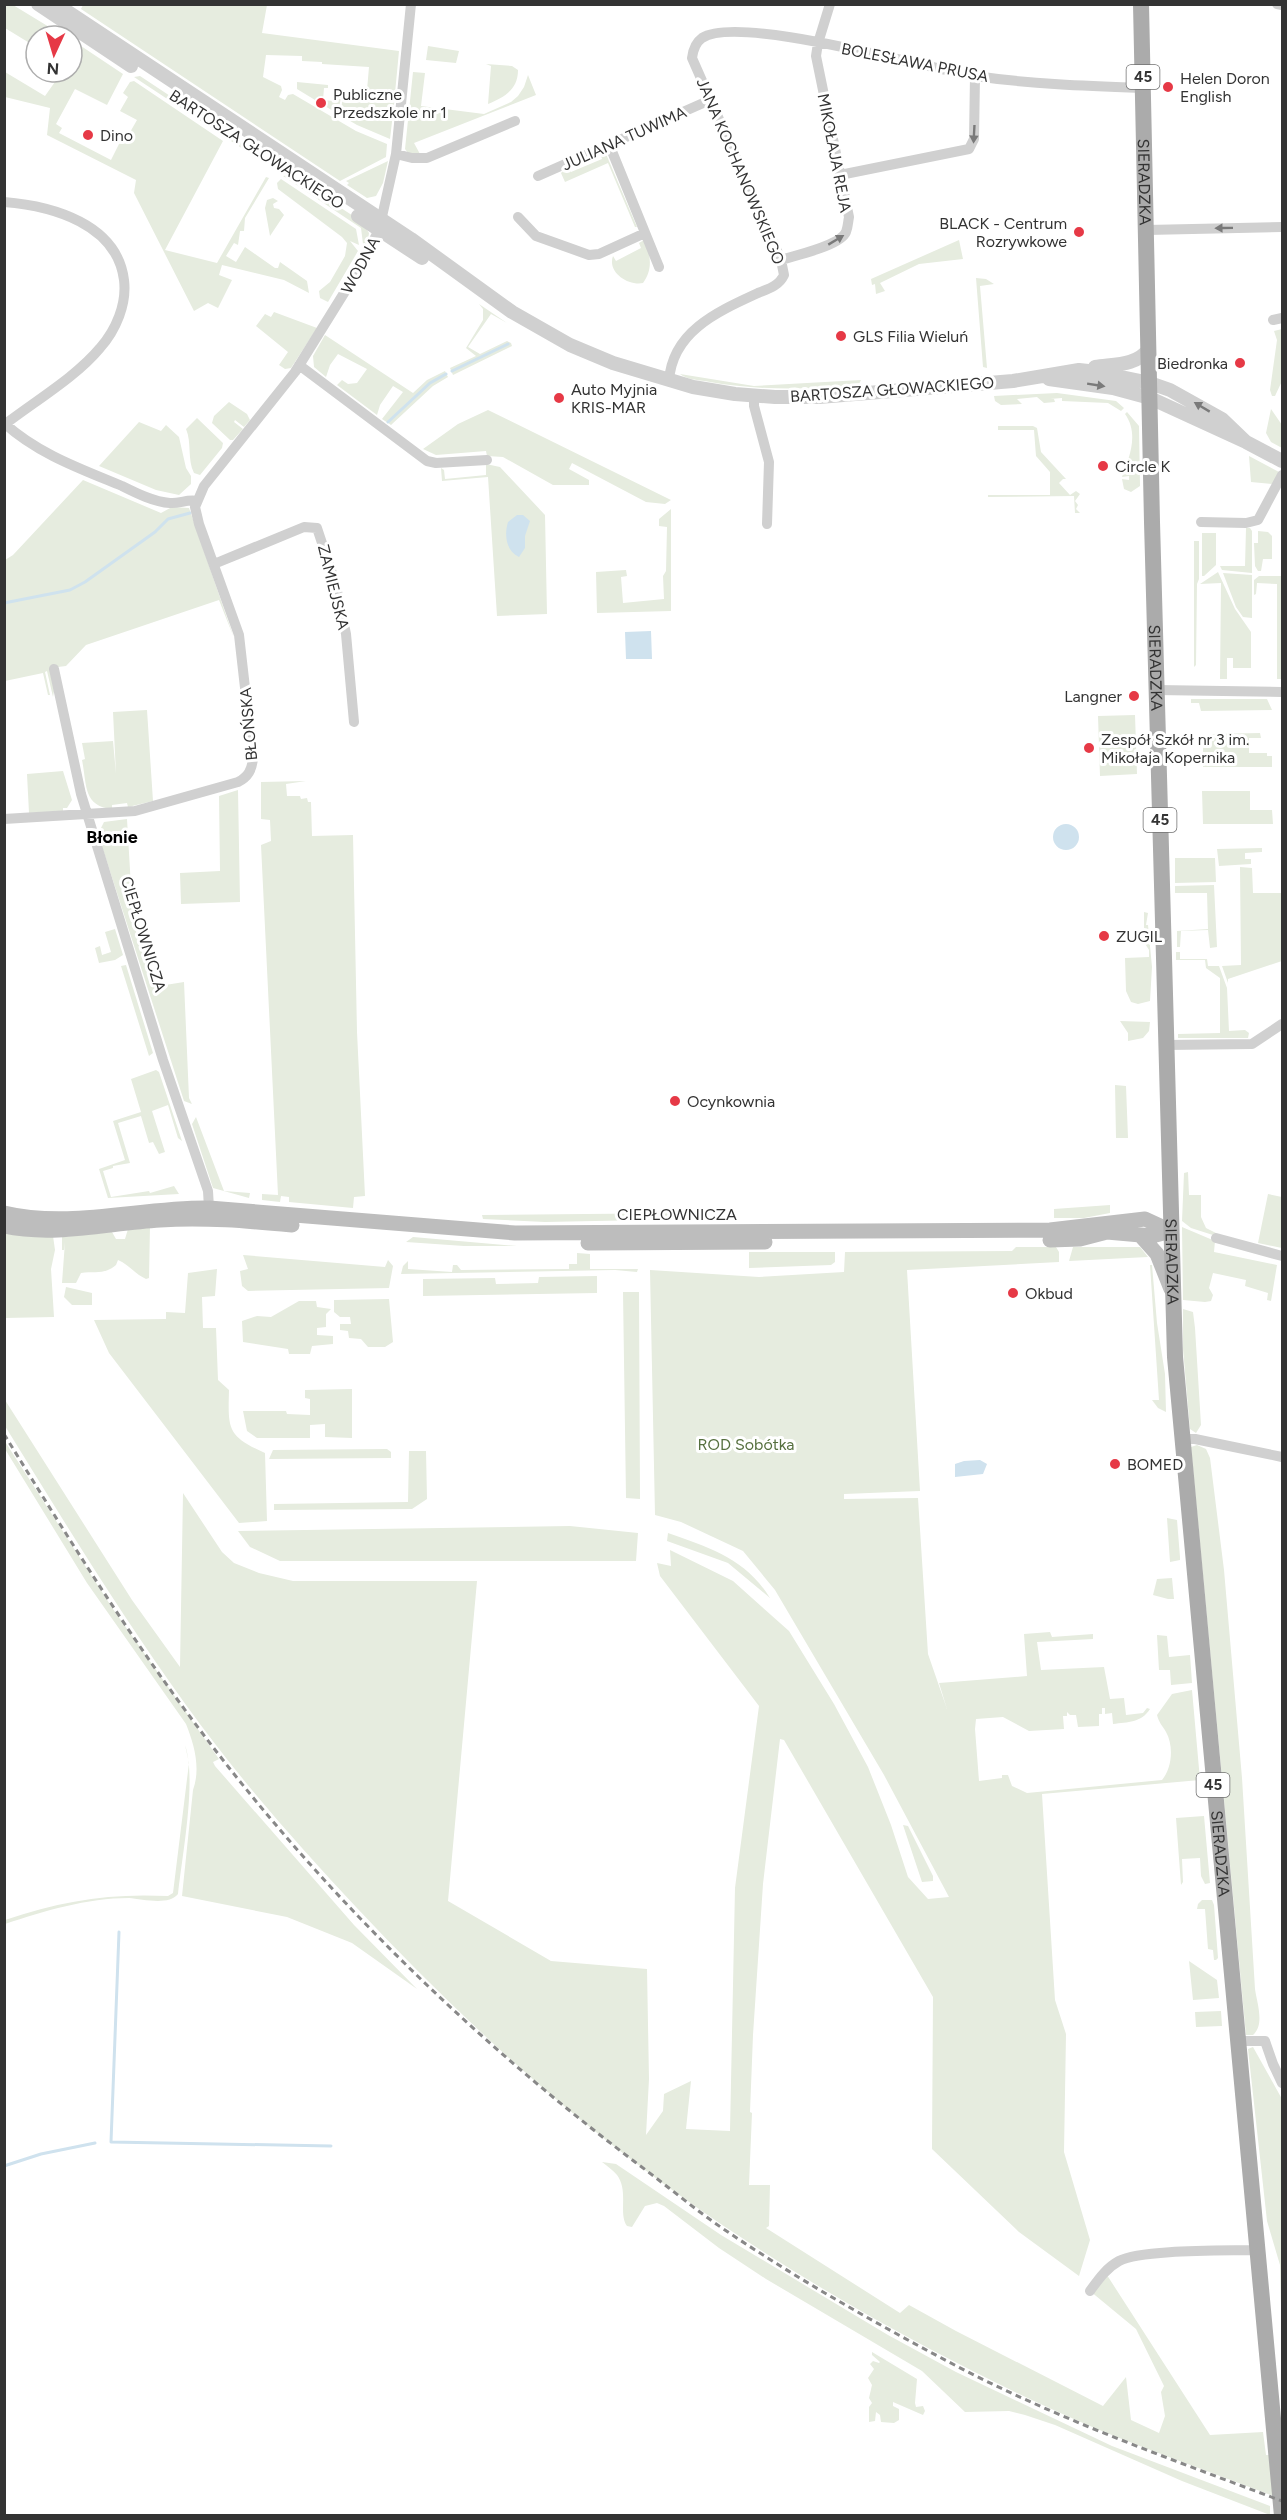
<svg xmlns="http://www.w3.org/2000/svg" width="1287" height="2520" viewBox="0 0 1287 2520" font-family="Figtree,sans-serif">
<style>
.green{fill:#e6ecdf}
.water{fill:#cfe2ee}
.lines{fill:none;stroke-linecap:round;stroke-linejoin:round}
.stream{stroke:#cfe2ee;stroke-width:3}
.minor{stroke:#d0d0d0;stroke-width:10}
.tertiary{stroke:#d0d0d0;stroke-width:14}
.secondary{stroke:#bdbdbd;stroke-width:15}
.primary{stroke:#ababab;stroke-width:16}
.rail{stroke:#888;stroke-width:3;stroke-dasharray:6 4.5;stroke-linecap:butt}
.oneway{fill:#7a7a7a}
.poi-dot{fill:#e63946;stroke:#fff;stroke-width:2}
.labels{text-anchor:middle;stroke-width:6;stroke-linejoin:round;paint-order:stroke}
.shield{fill:#fff;stroke:#707070;stroke-width:1.5}
.shield-label{font-size:15px;font-weight:bold;fill:#333}
.street-label{font-size:16px;fill:#333;stroke:#fff}
.poi-label{font-size:16px;fill:#333;stroke:#fff;text-anchor:start}
.park-label{font-size:16px;fill:#56703f;stroke:#fff}
.neighbourhood-label{font-size:18px;font-weight:bold;fill:#000;stroke:#fff}
</style>
<rect width="100%" height="100%" fill="#fff"/>
<path class="green" d="M4 5H13L64 36H36V47L5 28Z
M83 5H267L262 33 399 51 395 93 367 90 369 67 322 64V62L302 61V56L266 55 263 77 281 86 282 90 279 97 285 100 288 95 293 94 356 131 387 144 386 157 340 181 81 9Z
M72 40 123 74 107 105 75 89 56 124 62 128 59 133 111 160 121 140 125 141 137 120 120 111 128 97 123 93 130 82 134 81 223 141 165 250 217 263 266 177 269 178 245 218 244 231H240L238 245 234 243 226 256 236 262 245 247 275 268H278L280 262 307 281 309 293 284 280 222 265 219 275 232 280 218 308 208 303 194 311 134 193 136 180 47 135 50 108 5 97V72L45 96 57 79 50 72H72Z
M428 46 459 51 456 63 426 60Z
M486 64 512 66 518 70C518 90 504 97 488 104L491 66Z
M413 72 425 73 421 106 484 114 511 102 518 96 524 87 528 75 536 95 414 143 420 154 408 153 405 149Z
M140 76 262 157 263 162 134 77Z
M297 82 328 85V88H324L323 100 334 101 335 91H342L338 114 297 89Z
M344 91 395 96 390 139 357 125 340 115Z
M600 152 606 154 637 227H635L608 163 565 182 561 173 568 166 571 172 602 159Z
M388 161 383 183 376 196 367 198 347 185 349 183 346 181Z
M290 175 361 221 369 233 367 246 363 244 361 228 283 176Z
M281 179 356 229 359 245 350 241 358 251 328 302 320 298 319 291 330 282 345 256 347 243 342 237 278 189 277 183Z
M273 198 278 201 273 204 274 208 279 209 284 215 270 236 265 208 267 200Z
M644 240C651 254 653 270 643 283 628 286 607 272 613 256L616 261 641 248 639 243Z
M959 240 963 259 919 264 880 283 885 291 876 294 875 284 872 285 871 279Z
M976 278 986 279 994 284 980 286 987 368 983 367Z
M479 304 507 323 491 314 468 347 480 354 507 341 511 343 512 346 453 375 450 368 476 356 466 348 483 320V309Z
M274 312 317 328 291 368 285 369 279 365 288 352 256 326 265 314 271 317Z
M1282 329V381L1275 396H1272L1270 390 1277 340 1274 331Z
M325 335 413 393 427 380 445 371 448 377 433 386 391 425 382 419 403 392 393 386 380 405 377 415 337 385 342 380 348 384 357 383 367 369 338 354 330 365 326 377 314 367 313 356Z
M680 374 754 386 861 380 858 386C809 389 760 391 710 382 701 380 687 380 680 374Z
M1057 393 1116 401 1124 408 1121 411 1108 403 1062 401V398L1050 399H1054L1055 402 1044 403 1037 397 1017 399 1022 404 1001 405 995 401 994 396Z
M229 402 247 414 250 420 244 427 235 420 234 422 243 429 233 440H230L212 423 214 416Z
M1271 409 1282 425V448L1271 442 1266 433Z
M488 410 671 500 665 504 646 502 572 463 569 469 589 480V485H553L503 457 487 456 486 451 436 455 423 449 458 424Z
M1127 412 1139 426 1140 486 1131 492 1124 489 1122 479 1129 480V476L1122 477C1128 460 1140 435 1125 414Z
M197 418 223 443 222 448 200 475 194 473C187 459 192 443 186 429Z
M139 422 161 431 166 425 179 437 186 468 191 476V484L179 495 156 490 99 466Z
M998 426H1033L1037 428 1041 452 1066 479H1063L1059 483 1070 495 1076 491 1080 494 1075 501 1078 505 1076 509 1080 513H1075L1074 496 988 497V495H1050V472L1036 456 1034 430H998Z
M1249 456 1279 472 1273 484 1251 482Z
M486 464 500 467 545 515 547 614 497 616 488 477 442 481 441 468 444 470 445 479 486 475Z
M83 480 161 513 172 507 189 508 234 638 219 600 86 645 66 666 58 667 53 697 47 671 45 672 50 695H48L43 673 5 681V560L13 555Z
M671 509V611L597 613 596 572 626 570 627 576 621 577 623 603 664 599 663 576 666 571 667 527 659 526V519Z
M1246 528H1250L1252 531V573L1222 570 1220 566H1245Z
M1258 531 1268 532 1272 536V559H1263L1261 571H1258L1255 566 1254 543H1258Z
M1202 533H1216V565L1204 576H1202Z
M1194 541H1199V579L1197 584 1196 665 1194 667Z
M1218 572 1235 609 1251 632V668H1233V658H1227V679H1220L1221 583 1200 584Z
M1223 573 1252 575V618L1243 617 1236 607Z
M1259 576H1282V679H1277V584L1257 583 1256 594 1254 595V580Z
M1191 699H1267L1272 710 1201 711 1199 703H1191Z
M147 710 153 801 128 807 127 803 112 805V809C83 806 87 785 82 760L85 759 82 743 113 741 116 774 113 712Z
M1135 715 1137 774 1100 776 1098 716Z
M1260 733 1261 738H1249V753H1267V756H1272V767H1203V747L1212 734Z
M63 771 72 800 67 808H63V811L29 813 27 774Z
M306 781 286 784 287 796H300L301 799 307 798 308 802H311L312 836 353 835 357 1032 365 1196 354 1197 353 1208 289 1202V1197L281 1196 280 1202 262 1200V1194L278 1195 261 845 271 841 270 820 261 819V782Z
M238 790 240 902 181 904 180 873 220 871 219 796Z
M1202 791H1250V810H1272L1273 824H1203Z
M127 819 133 921 153 987 184 982 189 1098 192 1104 184 1101 99 837 100 830 104 822Z
M1262 848V852L1245 853V859H1251V864L1219 866 1217 849Z
M1175 858H1215L1216 882 1175 883Z
M1240 867 1252 868 1253 893H1282V961L1228 979V983L1222 966 1241 965Z
M1214 885 1217 947 1210 948 1208 930 1181 931 1180 947H1177V931L1208 929 1207 893H1175V886Z
M1144 912 1148 913 1146 925H1148L1152 967 1150 1001 1138 1004 1131 1002 1126 991 1125 958 1149 957V950L1144 942Z
M115 929 123 955 115 960 99 963 95 948 100 946 102 955 111 952 105 932Z
M1176 952H1180V959H1207L1208 966H1219L1227 988 1229 1031 1245 1030 1249 1033 1248 1038H1178V1034L1220 1033V978L1206 968 1205 960H1176Z
M126 965 153 1053 149 1056 121 966Z
M1120 1021 1150 1022 1149 1031 1143 1038 1128 1041V1033Z
M156 1070 159 1072 182 1141 178 1138 168 1105 152 1111 165 1152 159 1154 153 1142 149 1143 141 1116 118 1123 130 1163 113 1166V1168L103 1171 111 1197 149 1191 150 1193 174 1186 179 1194 108 1198 99 1169 125 1160 113 1121 141 1112 131 1079Z
M1115 1085 1126 1086 1128 1138H1116Z
M196 1117 224 1191 250 1193 249 1198 213 1188 192 1124Z
M1188 1172 1189 1195H1201V1217L1206 1228 1216 1233V1236L1191 1228 1182 1221 1184 1173Z
M1268 1194 1282 1197V1248L1258 1243Z
M1110 1205V1213L1084 1218H1054V1209Z
M690 1213 645 1220 545 1222 483 1219 482 1215Z
M150 1226 149 1278 146 1279C135 1274 128 1264 118 1260L116 1265C104 1275 95 1271 81 1273L76 1283H62L65 1242 64 1250H62V1237L112 1232 116 1239H125L128 1229Z
M1182 1227 1215 1241 1214 1252 1277 1265 1271 1301 1267 1300 1268 1293 1245 1286 1246 1280 1213 1273 1209 1288 1213 1295 1211 1301 1205 1302 1183 1300Z
M4 1229 53 1236 55 1250 51 1269 54 1317 5 1318Z
M413 1237 517 1246H464L406 1242Z
M1016 1247H1056L1059 1252V1262L907 1270 920 1491 844 1494V1499L918 1498 928 1654 947 1709 939 1683 1027 1676 1024 1634 1050 1632 1052 1637 1093 1634V1639L1037 1642 1041 1670 1104 1667 1110 1699 1124 1698 1126 1715 1143 1713 1147 1708 1150 1709C1141 1723 1128 1722 1113 1724L1112 1713 1105 1714V1708H1102V1714H1099V1726L1078 1727 1076 1715H1070L1067 1712V1716H1063L1064 1729 1029 1731 1003 1717 976 1719 975 1729 979 1781 1002 1778V1775H1008L1012 1786 1027 1793 1162 1780C1172 1768 1174 1746 1166 1732 1162 1725 1159 1723 1157 1715L1172 1694 1192 1690 1200 1780 1042 1794 1055 2000 1066 2034 1064 2152 1090 2240 1079 2276 1019 2232 932 2149 933 1997 784 1740 780 1739 763 1884 753 2035 750 2112 752 2113 749 2185H770L769 2226 766 2228 900 2313 909 2305 956 2331 1103 2406 1126 2377 1131 2420 1159 2433 1165 2416 1161 2392 1164 2386 1136 2329 1090 2291 1105 2272 1210 2435 1263 2432 1266 2455H1269L1273 2496C1214 2473 1155 2453 1097 2429 1040 2405 983 2377 928 2348 815 2288 706 2219 606 2140 517 2070 434 1990 356 1907 296 1843 237 1776 186 1705 121 1615 63 1520 5 1426V1400L132 1600 180 1667 183 1493 222 1552 234 1563 259 1573 293 1581H477L448 1901 551 1961 647 1969 649 2079 646 2135 663 2111 664 2094 691 2081 686 2129 730 2131 735 1888 759 1706 660 1576 657 1563 671 1566 670 1550 733 1581 789 1631 834 1704 868 1767 891 1825 908 1877 928 1899 949 1897 884 1775 775 1590 743 1551 681 1522 655 1515 650 1270 759 1277 844 1272 845 1252 1012 1251Z
M1073 1247H1140L1148 1257 1069 1261Z
M749 1252H835V1262L831 1265 749 1268Z
M577 1253 590 1254V1269H638L637 1272 615 1270 401 1274 403 1266 408 1261V1269L452 1272 453 1265H457L461 1270 569 1269V1264H577Z
M243 1255 385 1267 388 1260 393 1266 389 1288 248 1291 242 1286 240 1271 248 1269Z
M1150 1265H1152L1157 1323 1165 1374 1166 1412 1158 1408 1152 1400H1159Z
M217 1269 215 1296 202 1297 203 1328H216L218 1380 229 1390C228 1429 227 1436 265 1453L267 1521 239 1523 109 1353 94 1320 166 1319V1312L185 1313 188 1273Z
M597 1276V1293L423 1296V1279L495 1278 496 1284 538 1283 539 1277Z
M66 1287 92 1293V1305H72L64 1297Z
M623 1292H639L640 1499 626 1498Z
M389 1299 393 1342 385 1347H368L361 1339 349 1338 348 1331 340 1330V1324H351L350 1317H340L334 1312V1300Z
M299 1301H316L317 1307 331 1309 326 1314V1327L317 1328V1335L333 1336V1344L312 1346 310 1354H289L288 1349 243 1342 242 1321 257 1316 271 1317Z
M1183 1309 1193 1312 1195 1328 1201 1425 1196 1433 1190 1429 1183 1349Z
M352 1389V1438L325 1437V1424L310 1425V1438H257L247 1431 243 1411H286L287 1414 310 1415V1399L305 1398V1390Z
M4 1440 113 1609 219 1759 213 1762 215 1766 354 1925 417 1989 352 1943 287 1917 182 1896 193 1790C201 1768 194 1744 186 1724L87 1583 5 1449Z
M1197 1445 1206 1449 1210 1458 1224 1570 1242 1778 1255 1989C1257 2003 1265 2025 1253 2035H1246L1191 1447Z
M387 1449 391 1452V1458L269 1459 273 1450Z
M409 1451H426L427 1499 412 1509 274 1510V1504L408 1502Z
M1167 1518 1177 1520 1180 1557V1560L1170 1562Z
M570 1526 638 1533 636 1561H280L250 1547 238 1531Z
M668 1533C710 1548 745 1558 770 1598L728 1563 667 1541Z
M1172 1578 1174 1599H1168L1153 1595 1157 1579Z
M1157 1635 1167 1636 1169 1657 1190 1655 1192 1683 1171 1685 1170 1670H1159Z
M185 1745C197 1779 182 1856 178 1894 169 1906 142 1899 129 1898 87 1898 44 1911 5 1924V1920C62 1901 107 1893 168 1896L173 1893 189 1763Z
M1204 1816 1210 1883 1205 1884 1201 1876 1200 1858 1182 1859 1183 1882 1181 1885 1176 1818Z
M903 1825 908 1826 933 1876V1881L922 1882Z
M1202 1900H1212L1214 1905 1218 1958 1216 1960H1214L1213 1950 1208 1949 1205 1909H1197L1198 1904Z
M1189 1961 1217 1980 1219 1998 1193 2000Z
M1221 2011 1222 2026 1196 2027 1195 2012Z
M1253 2047 1282 2099V2349L1280 2265 1267 2221 1248 2049Z
M602 2162 616 2164 721 2235 888 2335 956 2372 1112 2446 1270 2506V2515L1182 2481 1055 2425 1025 2415 1009 2411 965 2412 922 2371 766 2279 719 2248 664 2206 657 2203 645 2206 632 2227 627 2226C618 2214 629 2191 617 2175 613 2170 607 2166 602 2162Z
M872 2352 917 2379 915 2403 916 2407 923 2406 925 2411 923 2415 893 2402V2406L899 2409V2420L894 2423 881 2422 880 2415 876 2412 875 2421 869 2422V2407L872 2403 869 2398 872 2385 868 2378 874 2369 870 2364 873 2361 879 2363 880 2362 872 2355Z"/>
<path class="water" d="M517 515H523L530 521 525 536V548L519 557C506 551 504 535 508 522Z
M651 631 652 659H626L625 632Z
M1053 837a13 13 0 1 1 26 0a13 13 0 1 1-26 0Z
M980 1460 987 1464 983 1474 955 1477V1464L964 1461Z"/>
<g class="lines">
<path class="stream" d="M452 371 508 344
M388 422 430 383 446 374
M4 603 70 590 85 582 155 532 168 519 190 513
M119 1932 111 2142 331 2146
M4 2166 41 2154 95 2143"/>
<path class="minor" d="M1277 4 1282 5
M609 144 659 267
M396 154 412 158H427L515 121
M840 175 969 149 974 139 975 76
M538 176 710 100
M4 202C53 206 117 224 124 280 127 304 116 330 100 348 76 377 35 401 4 425
M518 217 536 236 589 255 599 254 645 233
M1147 230 1282 227
M781 260C796 255 840 246 846 232 848 227 848 222 849 217L816 56 818 43 830 4
M1273 320 1282 318
M299 365 427 461 436 463 487 460
M669 381C672 331 719 311 758 293 768 289 779 286 784 275L781 260 692 58C693 50 695 43 702 38 739 14 924 68 975 76 1030 84 1087 86 1143 88
M754 396V406L769 462 767 524
M4 423C38 454 81 469 122 486 136 493 154 502 170 503 179 504 187 499 197 501
M1201 522 1246 523 1258 520 1282 475
M214 564 304 527 317 528 335 582 346 634 354 722
M54 669 81 794 163 1060 208 1191 209 1208 206 1211
M1157 690 1282 692
M4 819 135 811 238 782C248 777 252 770 253 758L239 635 199 524 195 507 204 486 295 372 354 277 379 230 396 154 411 4
M1166 1045 1252 1044 1282 1024
M1216 1238 1282 1256
M1181 1439H1195L1282 1457
M1238 2041H1265L1273 2064 1282 2083
M1090 2291C1098 2280 1106 2268 1119 2261 1142 2249 1227 2251 1257 2250"/>
<path class="tertiary" d="M38 4 131 66
M56 4 411 239 512 312 570 345 613 363 693 387 735 394 775 397H819L1013 381 1079 370 1097 372 1150 383 1170 390 1222 419 1246 442
M358 216 422 258
M1095 367C1115 364 1136 366 1149 349
M1049 379 1113 388 1150 398 1246 442 1282 461"/>
<path class="secondary" d="M4 1213C71 1229 141 1207 209 1208L515 1233 1050 1230 1145 1219 1171 1231
M4 1226C56 1237 108 1223 160 1220 204 1217 248 1221 292 1225
M1140 1235 1157 1254 1171 1289
M1050 1240 1080 1239 1107 1232 1152 1236 1171 1231
M588 1243 765 1242"/>
<path class="primary" id="s1" d="M1141 4 1152 522 1175 1357 1282 2516"/>
<path class="rail" d="M4 1434C67 1536 130 1638 203 1734 329 1901 480 2046 647 2171 672 2190 696 2210 722 2228 800 2281 882 2327 966 2371 1068 2423 1176 2461 1282 2501"/>
</g>
<defs><path id="oneway-solid" d="M-6-.8H1V-3.2L6.5 0L1 3.2V.8H-6Z" transform="scale(1.5)"/></defs>
<g class="oneway">
<use href="#oneway-solid" transform="translate(974 134) rotate(93)"/>
<use href="#oneway-solid" transform="translate(1224 228) rotate(179)"/>
<use href="#oneway-solid" transform="translate(836 240) rotate(-31)"/>
<use href="#oneway-solid" transform="translate(1096 385) rotate(9)"/>
<use href="#oneway-solid" transform="translate(1202 407) rotate(-149)"/>
</g>
<g class="poi-dot">
<circle cx="1168" cy="87" r="6"/>
<circle cx="321" cy="103" r="6"/>
<circle cx="88" cy="135" r="6"/>
<circle cx="1079" cy="232" r="6"/>
<circle cx="841" cy="336" r="6"/>
<circle cx="1240" cy="363" r="6"/>
<circle cx="559" cy="398" r="6"/>
<circle cx="1103" cy="466" r="6"/>
<circle cx="1134" cy="696" r="6"/>
<circle cx="1089" cy="748" r="6"/>
<circle cx="1104" cy="936" r="6"/>
<circle cx="675" cy="1101" r="6"/>
<circle cx="1013" cy="1293" r="6"/>
<circle cx="1115" cy="1464" r="6"/>
</g>
<g class="labels">
<g class="shield">
<rect x="1126.5" y="65" width="33" height="24" rx="4.5"/>
<rect x="1143.5" y="808" width="33" height="24" rx="4.5"/>
<rect x="1196.5" y="1773" width="33" height="24" rx="4.5"/>
</g>
<g class="shield-label">
<text x="1143" y="82">45</text>
<text x="1160" y="825">45</text>
<text x="1213" y="1790">45</text>
</g>
<g class="street-label">
<text transform="translate(915 62) rotate(11)" y="6">BOLESŁAWA PRUSA</text>
<text transform="translate(624 138) rotate(-24)" y="6">JULIANA TUWIMA</text>
<text transform="translate(257 149) rotate(33)" y="6">BARTOSZA GŁOWACKIEGO</text>
<text transform="translate(835 153) rotate(79)" y="6">MIKOŁAJA REJA</text>
<text transform="translate(741 171) rotate(67)" y="6">JANA KOCHANOWSKIEGO</text>
<text dy="6" stroke="none"><textPath href="#s1" startOffset="178">SIERADZKA</textPath></text>
<text transform="translate(360 265) rotate(-61)" y="6">WODNA</text>
<text transform="translate(892 389) rotate(-4)" y="6">BARTOSZA GŁOWACKIEGO</text>
<text transform="translate(334 587) rotate(76)" y="6">ZAMIEJSKA</text>
<text dy="6" stroke="none"><textPath href="#s1" startOffset="664">SIERADZKA</textPath></text>
<text transform="translate(248 724) rotate(-95)" y="6">BŁOŃSKA</text>
<text transform="translate(144 934) rotate(73)" y="6">CIEPŁOWNICZA</text>
<text x="677" y="1220">CIEPŁOWNICZA</text>
<text dy="6" stroke="none"><textPath href="#s1" startOffset="1258">SIERADZKA</textPath></text>
<text dy="6" stroke="none"><textPath href="#s1" startOffset="1852">SIERADZKA</textPath></text>
</g>
<g class="poi-label">
<text x="1180" y="84">Helen Doron<tspan x="1180" dy="18">English</tspan></text>
<text x="333" y="100">Publiczne<tspan x="333" dy="18">Przedszkole nr 1</tspan></text>
<text x="100" y="141">Dino</text>
<text x="1067" y="229" text-anchor="end">BLACK - Centrum<tspan x="1067" dy="18">Rozrywkowe</tspan></text>
<text x="853" y="342">GLS Filia Wieluń</text>
<text x="1228" y="369" text-anchor="end">Biedronka</text>
<text x="571" y="395">Auto Myjnia<tspan x="571" dy="18">KRIS-MAR</tspan></text>
<text x="1115" y="472">Circle K</text>
<text x="1122" y="702" text-anchor="end">Langner</text>
<text x="1101" y="745">Zespół Szkół nr 3 im.<tspan x="1101" dy="18">Mikołaja Kopernika</tspan></text>
<text x="1116" y="942">ZUGIL</text>
<text x="687" y="1107">Ocynkownia</text>
<text x="1025" y="1299">Okbud</text>
<text x="1127" y="1470">BOMED</text>
</g>
<g class="park-label">
<text x="746" y="1450">ROD Sobótka</text>
</g>
<g class="neighbourhood-label">
<text x="112" y="843">Błonie</text>
</g>
</g>
<rect width="1287" height="2520" fill="none" stroke="#333333" stroke-width="12"/>
<g transform="translate(54 54) rotate(184)"><circle r="28" fill="#ffffff" stroke="#adadad" stroke-width="1.5"/>
<path d="M0-4.5L10 22L0 15L-10 22Z" fill="#e63946"/>
<text y="-9" font-size="16" font-weight="bold" text-anchor="middle" fill="#333333">N</text>
</g>
</svg>
